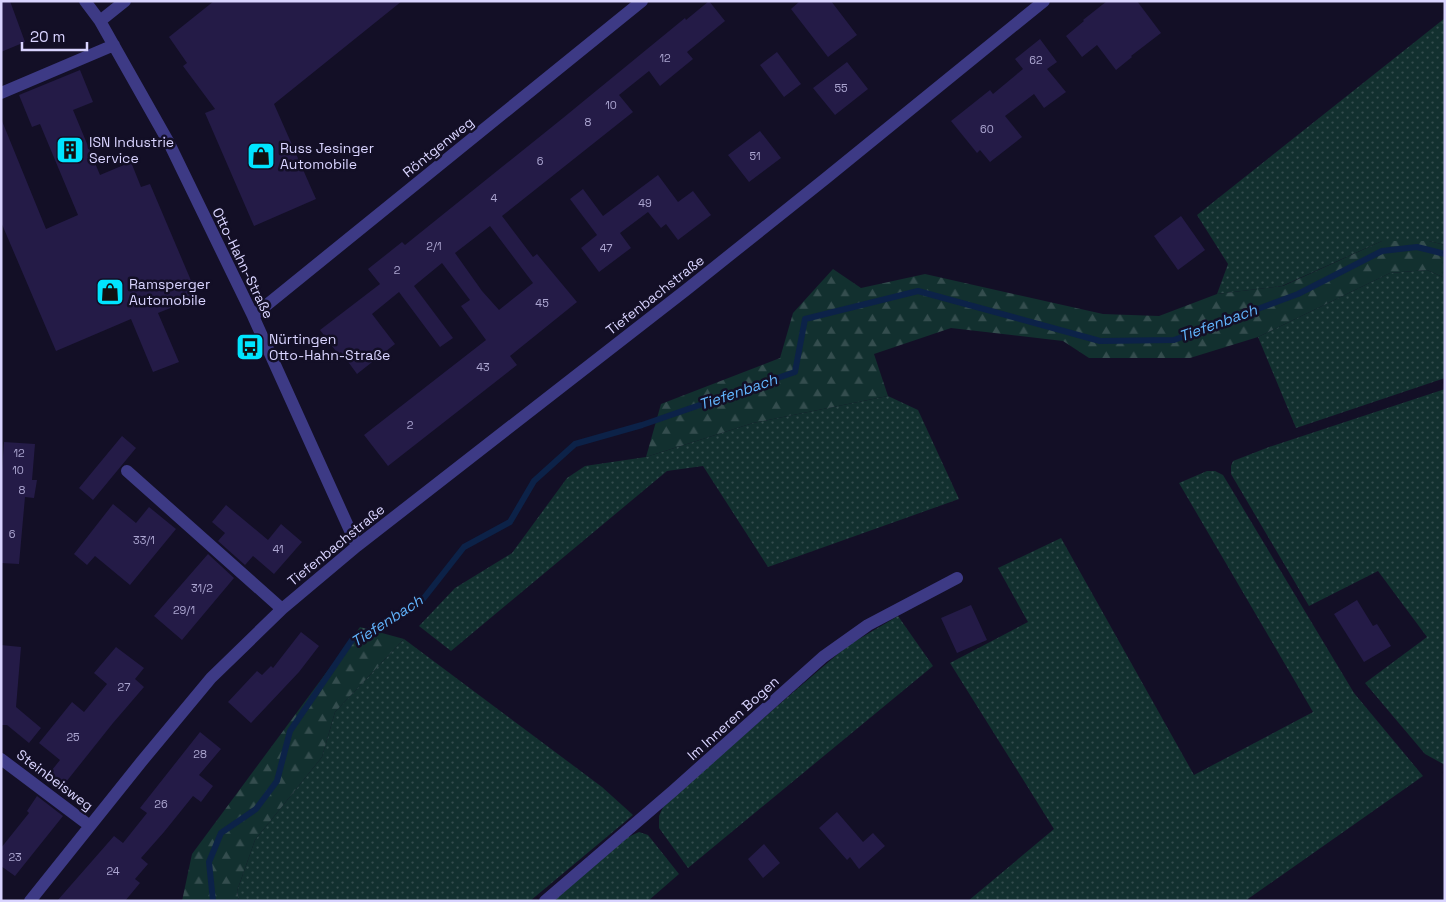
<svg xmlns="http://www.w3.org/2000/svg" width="1446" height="902" viewBox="0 0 1446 902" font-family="'Space Grotesk',sans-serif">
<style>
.grass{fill:url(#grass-dots)}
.forest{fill:url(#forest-firs)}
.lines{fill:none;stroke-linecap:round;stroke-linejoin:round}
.stream{stroke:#0c2248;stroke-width:6}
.building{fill:#241b47;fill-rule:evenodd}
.minor{stroke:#3d3a85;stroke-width:12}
.labels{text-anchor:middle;stroke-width:5;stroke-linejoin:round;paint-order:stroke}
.number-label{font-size:11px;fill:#aca6d1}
.poi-label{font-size:14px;fill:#d9d4ff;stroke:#130f26;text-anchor:start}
.street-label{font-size:14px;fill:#d9d4ff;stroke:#130f26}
.water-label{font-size:15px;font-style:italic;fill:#62b6ff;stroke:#130f26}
</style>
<defs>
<pattern id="grass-dots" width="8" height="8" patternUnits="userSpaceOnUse" patternTransform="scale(1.25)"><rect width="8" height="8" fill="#12302f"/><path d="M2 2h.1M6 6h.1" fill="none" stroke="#344d4e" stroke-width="1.8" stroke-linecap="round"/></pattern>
<pattern id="forest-firs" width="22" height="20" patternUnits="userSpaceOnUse" patternTransform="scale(1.25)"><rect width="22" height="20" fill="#12302f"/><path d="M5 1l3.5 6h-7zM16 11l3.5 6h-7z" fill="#344d4e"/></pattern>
</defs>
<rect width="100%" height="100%" fill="#130f26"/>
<path class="grass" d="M1445 18V245L1429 241H1382L1282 286 1217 294 1228 264 1197 215Z
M1427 270 1445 278V378L1296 428 1258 337 1390 273Z
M1445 389V765L1425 754 1365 683 1427 637 1378 571 1309 606 1231 474V466L1233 461 1269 447Z
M888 396 918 410 959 499 768 567 703 466 667 471 451 651 419 626 455 588 512 553 567 478 585 466 646 457 753 423Z
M1207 471H1215L1223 475 1354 693 1423 776 1245 901H968L1054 829 950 663 1028 622 998 568 1061 538 1194 775 1313 712 1179 483Z
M898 616 933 666 688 868 659 828V816L665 803 847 646Z
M404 639 602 787 633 815 530 901H239L237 891 255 840 322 757 335 712Z
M639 832 648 835 679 874 648 901H553L626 838Z"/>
<path class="forest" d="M1382 241H1429L1445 245V278L1427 270 1390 273 1258 337 1190 358H1089L1063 341 951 328 874 354 888 396 753 423 646 457 661 404 780 358 793 313 833 269 861 288 925 274 1103 314 1159 316 1217 294 1283 286Z
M360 627 404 639 335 712 322 757 255 840 237 891 239 901H182L192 854Z"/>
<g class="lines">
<path class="stream" d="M213 901 209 862 221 833 256 809 277 781 290 731 352 640 420 603 464 547 510 522 534 481 575 444 642 425 795 372 805 319 918 291 1100 341 1174 340 1298 294 1382 251 1417 247 1445 254"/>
</g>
<path class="building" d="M1 1H10L25 42 1 52Z
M214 1H402L274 104 316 199 254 226 205 113 215 109 183 66 187 63 169 37Z
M709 1 725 21 687 52 693 59 660 86 649 71 619 95 633 112 502 216 533 257 537 254 577 302 510 356 517 365 388 466 364 435 486 340 461 306 470 300 442 263 414 286 453 338 440 347 399 292 372 314 395 344 357 374 341 352 338 354 320 330 380 284 368 269 402 242 405 245 563 118 685 18 686 20ZM490 226 533 283 499 310 482 291 455 253Z
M800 1H831L857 35 828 57 791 9Z
M1107 1H1137L1161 33 1131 56 1132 57 1116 70 1097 45 1082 57 1066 36 1084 21 1083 20Z
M1040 39 1057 62 1047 69 1066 92 1044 108 1034 94 1005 116 1022 137 990 162 980 150 977 153 951 121 990 90 993 94 1023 69 1015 59Z
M777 52 801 84 784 97 760 65Z
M847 62 868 89 835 115 813 88Z
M80 70 93 102 73 110 100 175 131 162 141 187 150 184 198 297 158 313 179 362 153 372 131 319 56 351 1 222 2 121 46 229 78 215 40 124 32 127 19 95Z
M760 131 781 158 749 182 728 155Z
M658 175 678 202 693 191 711 215 678 240 666 224 661 228 648 212 620 233 631 248 599 272 581 248 597 235 570 199 583 189 603 216Z
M1181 216 1205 250 1178 270 1154 236Z
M122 436 136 448 93 500 79 488Z
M4 442 35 444 32 480H37L34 498 25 497 19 564 1 563V484Z
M113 504 136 523 149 507 176 529 130 585 95 556 87 565 74 554Z
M226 505 268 540 281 524 302 542 274 574 253 556 245 565 218 541 225 533 212 522Z
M208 554 234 578 182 640 154 616Z
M1357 600 1373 626 1377 624 1391 646 1364 662 1334 614Z
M971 605 987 640 957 653 941 618Z
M301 632 319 646 299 672 251 723 228 702 257 671 262 675 271 666 273 668Z
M1 645 21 647 16 707 41 728 29 743 7 725H1Z
M116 647 144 668 135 679 144 687 113 723 62 787 48 775 60 760 39 743 72 702 84 712 107 684 94 673Z
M200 732 221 749 199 775 213 786 201 802 193 796 164 832 141 858 148 864 135 879 140 883 125 901H57L114 836 123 843 147 813 140 808Z
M37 796 63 816 15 876 1 866V848L29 813 27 811Z
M837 812 863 842 873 833 885 846 859 869 850 857 847 860 819 828Z
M764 844 780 863 763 878 748 859Z"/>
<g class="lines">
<path class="minor" d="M85 1 100 21 169 143 253 316 357 546
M100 21 125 1
M1 93 114 45
M253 316 642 1
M127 471 282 609
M1 759 90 826
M30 901 142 761 211 678 282 609 357 546 686 290 825 179 1044 1
M545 901 673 791 823 657 868 625 957 578"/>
</g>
<defs>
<symbol id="building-square" viewBox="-11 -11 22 22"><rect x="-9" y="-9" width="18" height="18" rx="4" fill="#00e5ff" stroke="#130f26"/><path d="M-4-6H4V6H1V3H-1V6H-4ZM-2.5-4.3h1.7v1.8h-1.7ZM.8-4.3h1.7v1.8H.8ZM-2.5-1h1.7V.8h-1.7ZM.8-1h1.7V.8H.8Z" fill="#111"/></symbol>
<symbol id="shop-square" viewBox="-11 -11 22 22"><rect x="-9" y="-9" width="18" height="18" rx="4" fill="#00e5ff" stroke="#130f26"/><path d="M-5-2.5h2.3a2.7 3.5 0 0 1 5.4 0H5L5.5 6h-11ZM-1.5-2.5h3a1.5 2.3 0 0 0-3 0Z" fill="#111"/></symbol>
<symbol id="bus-square" viewBox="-11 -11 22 22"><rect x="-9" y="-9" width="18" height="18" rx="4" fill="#00e5ff" stroke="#130f26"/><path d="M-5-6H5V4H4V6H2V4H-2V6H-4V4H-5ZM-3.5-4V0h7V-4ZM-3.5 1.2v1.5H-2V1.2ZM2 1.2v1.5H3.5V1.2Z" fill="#111"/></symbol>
</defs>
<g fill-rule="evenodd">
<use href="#building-square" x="54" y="134" width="32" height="32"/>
<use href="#shop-square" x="245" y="140" width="32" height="32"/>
<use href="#shop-square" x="94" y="276" width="32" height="32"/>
<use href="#bus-square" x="234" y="331" width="32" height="32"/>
</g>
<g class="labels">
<g class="number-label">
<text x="665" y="62">12</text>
<text x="1036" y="64">62</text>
<text x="841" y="92">55</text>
<text x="611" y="109">10</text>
<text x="588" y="126">8</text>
<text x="987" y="133">60</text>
<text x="755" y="160">51</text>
<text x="540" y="165">6</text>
<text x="494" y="202">4</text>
<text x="645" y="207">49</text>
<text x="434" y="250">2/1</text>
<text x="606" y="252">47</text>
<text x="397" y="274">2</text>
<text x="542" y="307">45</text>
<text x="483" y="371">43</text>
<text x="410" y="429">2</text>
<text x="19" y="457">12</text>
<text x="18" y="474">10</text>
<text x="22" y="494">8</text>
<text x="12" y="538">6</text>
<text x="144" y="544">33/1</text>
<text x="278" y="553">41</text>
<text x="202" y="592">31/2</text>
<text x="184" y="614">29/1</text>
<text x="124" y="691">27</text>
<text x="73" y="741">25</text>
<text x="200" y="758">28</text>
<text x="161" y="808">26</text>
<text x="15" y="861">23</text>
<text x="113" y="875">24</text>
</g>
<g class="poi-label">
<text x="89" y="147">ISN Industrie<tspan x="89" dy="16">Service</tspan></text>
<text x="280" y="153">Russ Jesinger<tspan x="280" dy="16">Automobile</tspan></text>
<text x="129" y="289">Ramsperger<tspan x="129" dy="16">Automobile</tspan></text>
<text x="269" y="344">Nürtingen<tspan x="269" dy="16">Otto-Hahn-Straße</tspan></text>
</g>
<g class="street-label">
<text transform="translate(438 147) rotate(-39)" y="5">Röntgenweg</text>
<text transform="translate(243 263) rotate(64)" y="5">Otto-Hahn-Straße</text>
<text transform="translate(655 295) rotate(-38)" y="5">Tiefenbachstraße</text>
<text transform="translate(336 545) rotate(-39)" y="5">Tiefenbachstraße</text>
<text transform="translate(733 718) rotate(-42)" y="5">Im Inneren Bogen</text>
<text transform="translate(55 780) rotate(37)" y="5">Steinbeisweg</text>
</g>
<g class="water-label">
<text transform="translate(1218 323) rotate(-20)" y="5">Tiefenbach</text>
<text transform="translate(738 392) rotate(-19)" y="5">Tiefenbach</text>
<text transform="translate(387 621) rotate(-33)" y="5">Tiefenbach</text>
</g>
</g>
<rect width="1446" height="902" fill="none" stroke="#d9d4ff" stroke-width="5"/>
<path d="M22 42v8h65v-8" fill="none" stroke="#d9d4ff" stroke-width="2.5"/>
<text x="30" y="42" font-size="15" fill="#d9d4ff" stroke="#130f26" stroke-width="4" paint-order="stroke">20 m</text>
</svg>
